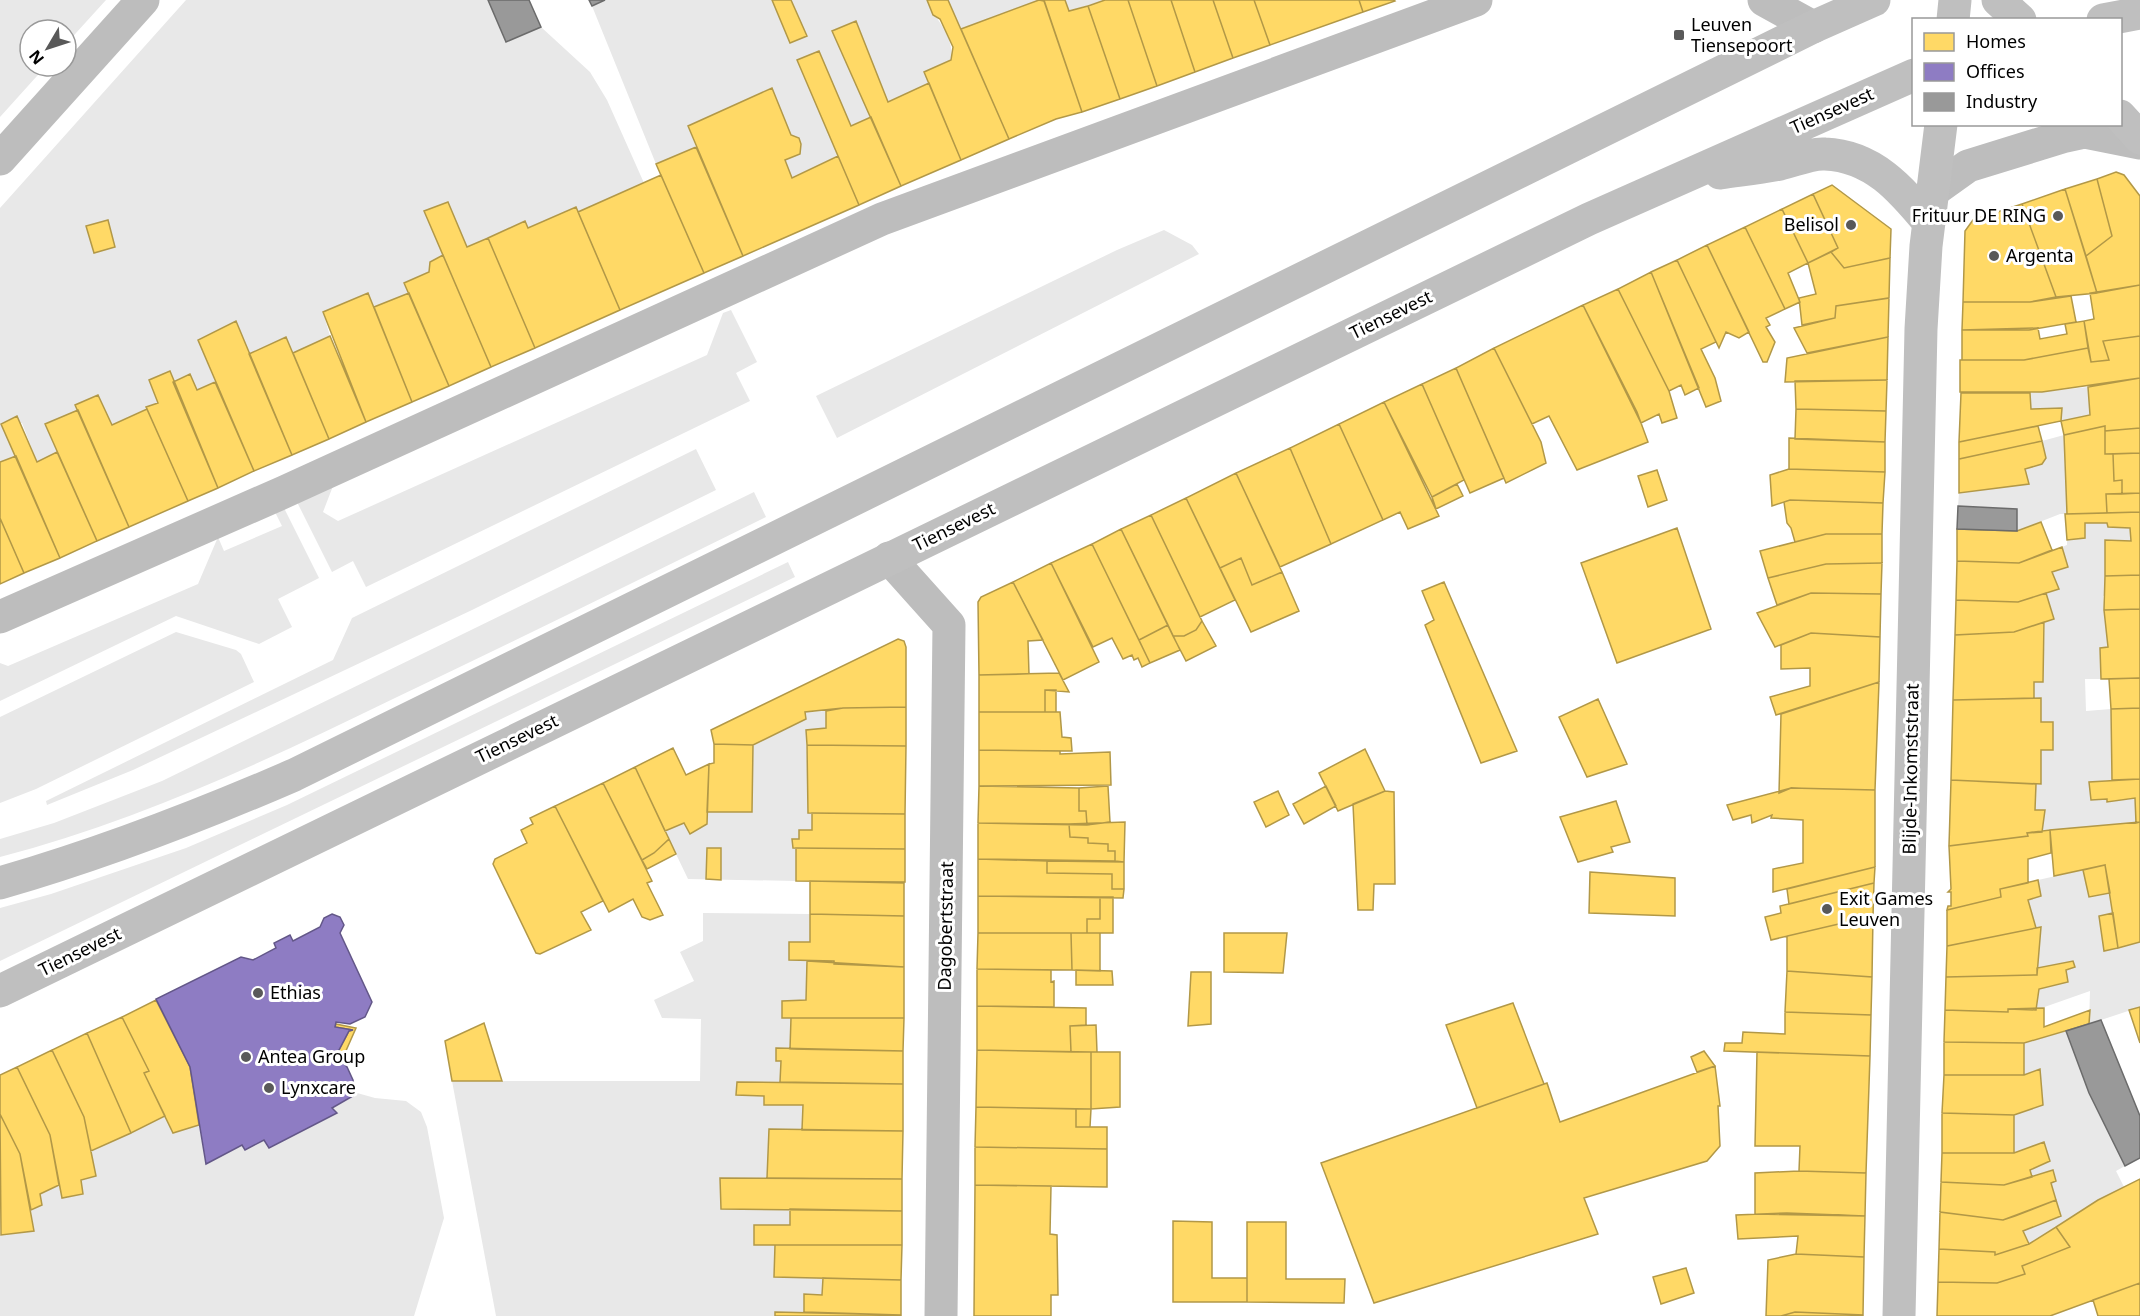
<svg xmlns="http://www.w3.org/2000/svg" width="2140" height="1316" viewBox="0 0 2140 1316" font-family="'Noto Sans',sans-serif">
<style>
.green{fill:#e8e8e8}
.homes{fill:#ffd966;stroke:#b29847;stroke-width:1.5}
.offices{fill:#8e7cc3;stroke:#635788;stroke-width:1.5}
.industry{fill:#999;stroke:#6b6b6b;stroke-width:1.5}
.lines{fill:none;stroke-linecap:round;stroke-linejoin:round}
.street{stroke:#bdbdbd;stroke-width:33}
.secondary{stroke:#bfbfbf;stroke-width:33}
.poi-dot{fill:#595959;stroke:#fff;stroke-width:2}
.labels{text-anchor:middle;stroke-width:6;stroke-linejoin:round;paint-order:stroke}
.poi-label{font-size:18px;fill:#000;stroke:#fff;text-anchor:start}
.street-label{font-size:18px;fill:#000;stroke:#fff}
</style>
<rect width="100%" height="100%" fill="#fff"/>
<path class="green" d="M0 0H106L66 44V30H30V66H46L0 117Z
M186 0H488L506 42 541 27 590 72 607 100 644 183 578 212 575 207 528 228 525 222 467 247 448 202 425 211 443 255 430 262 429 272 405 282 409 293 374 307 368 294 323 312 330 336 293 353 286 338 249 354 235 322 198 340 215 382 197 390 190 374 173 382 169 372 150 380 158 403 112 425 98 395 78 410 45 424 57 452 37 462 22 423H19L16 456 0 462V208Z
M605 0H927C935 21 955 34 951 60L924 72 929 83 888 102 856 21 833 30 871 117 851 126 819 51 798 60 838 156 792 178 785 160 800 154 799 138 791 135 771 88 688 126 696 147 656 164 592 6Z
M948 0H1044V1H1039L961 29Z
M1065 0H1105L1069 11Z
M1164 230 1192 245 1199 254 837 438 816 396 1117 250Z
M731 310 757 362 736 373 750 401 366 587 353 561 332 572 297 502 333 486 323 512 338 521 707 355 723 313Z
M2088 387 2090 415 2061 421V408L2031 409 2030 393Z
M2064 435 2067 514H2060L2017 531 2016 509 1958 506 1959 493 2028 484 2025 469 2042 464 2046 458 2042 441Z
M696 449 716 490 472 610 133 770 47 805 46 801 333 660 352 618Z
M754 492 766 517C643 578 519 639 395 698 268 760 138 821 0 857V839L54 823 162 781Z
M284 508 319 578 278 599 292 627 259 644 176 616 0 701V663L8 666 198 584 218 537 224 551 282 526 275 512Z
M2085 523H2107L2108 527 2130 528 2131 541H2105L2106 595 2103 596 2108 647 2100 648 2101 679H2085L2086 711 2111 709 2113 763 2111 764 2112 780 2090 782 2091 800 2107 799V802L2135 798 2136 823 2042 832 2035 810 2036 784H2041V750H2053L2041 722 2040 698H2034V682L2043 681 2046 593 2059 589 2052 572 2068 566 2062 547 2067 545V540L2085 538Z
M788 562 795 577 0 961V908L51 894 186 848 287 805Z
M176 632 236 650 241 654 254 682 36 789 0 803V717Z
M826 711V728L806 730 808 812 812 813V830H799V839H793V847L796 848V881L688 879 665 831 684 823 690 833 707 824V812H752L753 745 806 719 805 712Z
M2105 865 2118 947 2140 942V1007L2089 1024 2090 991 2036 1010 2039 989 2067 982 2066 970 2075 967 2073 961 2037 968 2041 927 2036 928 2028 900 2038 880Z
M703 913 810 914V942H789V960L807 961 806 1000 782 1001V1018H791L790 1049H776V1061H781L780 1082H737L736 1094 764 1096V1105H803L802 1130H769L767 1178H721L790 1209V1225H754V1245H775V1277L823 1278 822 1295 805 1294 804 1312H776L775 1316H496L452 1081H700L701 1019 662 1018 654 1000 694 981 680 952 703 941Z
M2066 1031 2089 1093 2125 1166 2116 1171 2124 1187 2098 1200 2029 1244 2023 1231 2061 1216 2051 1183 2056 1180 2053 1170 2032 1177 2030 1170 2050 1161 2044 1143 2014 1153V1115L2043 1104 2040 1069 2024 1075V1043Z
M350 1091 375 1098 406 1101 421 1112 427 1127 444 1218 414 1316H0V1232L1 1235 34 1231 31 1210 42 1205 40 1194 59 1185 63 1198 83 1194 81 1180 96 1176 91 1151 165 1116 173 1133 199 1125 206 1164 242 1145 264 1140 269 1148 336 1114 332 1108 353 1097Z"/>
<path class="homes" d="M772 0H791L807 36 790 43Z
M927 0H948L1009 139 961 160 924 72 951 60 953 47 940 19 933 15Z
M1039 0 1044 1 1082 112 1056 119 1009 139 961 29Z
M1044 0H1065L1069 11 1088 6 1120 99 1082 112Z
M1105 0H1128L1157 86 1120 99 1088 6Z
M1128 0H1171L1195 72 1157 86Z
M1171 0H1213L1233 58 1195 72Z
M1213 0H1254L1270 45 1233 58Z
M1254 0H1359L1363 12 1270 45Z
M1359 0H1394L1395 1 1363 12Z
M856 21 888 102 929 83 961 160 901 186 832 31Z
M819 51 851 126 871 117 901 186 859 205 797 60Z
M772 88 791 135 799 138 801 144 800 154 785 160 792 178 838 156 859 205 743 256 688 126Z
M696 147 743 256 704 273 656 164Z
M2116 172 2124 175 2140 196V285L2097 293 2086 256 2112 236 2097 179Z
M661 175 704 273 620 310 578 212Z
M2097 179 2112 236 2086 256 2065 189Z
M1832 185 1891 229 1890 258 1844 268 1831 252 1838 248 1813 194Z
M2065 189 2097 293 2056 297 2022 204Z
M1813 194 1838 248 1808 263 1782 209Z
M448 202 467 247 488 238 535 348 491 367 424 211Z
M2022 204 2056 297 2030 302H1963L1965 231 1973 220Z
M576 207 620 310 535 348 488 238 525 221 528 228Z
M1782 209 1808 263 1788 273 1800 302 1785 309 1745 227Z
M108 220 115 247 94 253 86 226Z
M1745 227 1785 309 1766 318 1770 325 1766 327 1775 342 1767 362H1763L1707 245Z
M1707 245 1749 332 1739 338 1726 332 1719 348 1677 260Z
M1831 252 1844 268 1890 258 1889 298 1836 306 1835 318 1802 325 1799 298 1816 294 1808 263Z
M443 255 491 367 449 386 404 283 429 272 430 262Z
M1677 260 1716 342 1701 349 1715 378 1721 401 1706 407 1651 272Z
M1651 272 1699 388 1685 395 1681 385 1669 391 1618 289Z
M2140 285V336L2103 341 2109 360 2091 362 2084 321 2094 319 2090 293Z
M1618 289 1669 391 1677 418 1662 423 1659 414 1641 423 1583 305Z
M368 293 412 402 366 422 323 312Z
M409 293 449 386 412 402 374 307Z
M2071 296 2076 322 2029 330H1962L1963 302H2030Z
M1889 298 1888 337 1807 353 1794 328 1835 318 1836 306Z
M1583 305 1637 412 1648 442 1577 470 1549 416 1532 424 1494 348Z
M236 321 292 455 254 471 198 340Z
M2084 321 2088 348 2024 360H1962V330L2038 328 2040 339 2067 334 2065 324Z
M330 336 366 422 329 439 293 353Z
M2140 336V378L2042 392H1960V360H2024L2088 348 2091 362 2109 360 2103 341Z
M286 337 329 439 292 455 249 354Z
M1888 337 1887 380 1785 382 1787 358Z
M1494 348 1541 442 1546 463 1506 483 1456 368Z
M1456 368 1504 478 1470 493 1422 384Z
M170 371 218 488 188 501 146 407 158 403 149 380Z
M190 374 197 390 215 382 254 471 218 488 173 382Z
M2140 378V428L2105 431V426L2064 435 2061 421 2090 415 2088 387Z
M1887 380 1886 411 1796 409 1795 381Z
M1422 384 1464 480 1432 497 1384 402Z
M1961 393H2030L2031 409 2062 408 2061 421 1959 442Z
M98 395 112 425 147 409 188 501 129 527 75 405Z
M1384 402 1439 516 1408 529 1400 512 1383 520 1339 424Z
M1796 409 1886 411 1885 442 1795 439Z
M78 410 129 527 97 541 45 424Z
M17 416 37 462 57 452 97 541 60 558 1 424Z
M1339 424 1383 520 1331 544 1290 448Z
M2038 426 2042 441 1959 459V442Z
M2105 426V454H2113L2114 481 2122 480V494H2106L2107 513 2067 514 2064 435Z
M2140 428V453L2105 454V431Z
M1789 438 1885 442V472L1789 469Z
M2042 441 2046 458 2042 464 2025 469 2029 484 1959 493V459Z
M1290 448 1331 544 1280 567 1236 473Z
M2140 453V493L2122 494V480L2114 481 2113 454Z
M16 456 60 558 24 573 0 518V462Z
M1789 469 1885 472 1883 503 1790 500 1772 506 1770 475Z
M1657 470 1667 500 1648 507 1638 476Z
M1236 473 1282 572 1252 585 1241 558 1220 568 1186 498Z
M1457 484 1463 496 1436 509 1432 497Z
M2140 493V512L2107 513 2106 494Z
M1186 498 1235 600 1200 617 1151 515Z
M1790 500 1883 503 1882 534H1826L1795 542 1791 528 1787 523 1784 502Z
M2140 512V575L2105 576V540L2131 541 2130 528 2108 527 2107 523H2085V538L2067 540 2065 514Z
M1151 515 1202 621 1196 630 1184 636H1173L1121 529Z
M0 518 24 573 0 584Z
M2041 522 2052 550 2019 563 1957 561V529L2017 531Z
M1677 528 1711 629 1617 663 1581 563Z
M1121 529 1168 625 1139 640 1092 544Z
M1826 534H1882V563L1826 564 1768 578 1760 551Z
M1092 544 1150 663 1142 667 1138 658 1134 660 1132 655 1123 659 1112 638 1093 647 1051 563Z
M2062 547 2068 567 2052 572 2059 589 2018 602 1956 600 1957 561 2019 563Z
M1241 558 1252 585 1282 572 1299 611 1251 632 1220 568Z
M1051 563 1099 662 1063 680 1013 582Z
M1882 563 1881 594 1811 593 1777 605 1768 578 1826 564Z
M2140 575V609L2104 610 2105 576Z
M1013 582 1043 640 1028 641 1029 674 979 675 978 602 981 597Z
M1444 582 1517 751 1481 763 1425 625 1434 620 1422 591Z
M1811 593 1881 594 1880 637 1811 633 1775 647 1757 613Z
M2046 593 2054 619 2014 632 1955 635 1956 600 2018 602Z
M2140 609V678L2101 679 2100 648 2108 647 2104 610Z
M1202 621 1216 646 1186 661 1173 636H1184L1196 630Z
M2044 622 2043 682H2034V698L1953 700 1955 635 2014 632Z
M1168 625 1180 650 1150 663 1139 640Z
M1811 633 1880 637 1879 682 1776 715 1770 697 1810 686V668L1781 669V645Z
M898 639 904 641 906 647V707L843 708 805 712 806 719 753 745 714 744 711 730Z
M1059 673 1069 692 1045 690V712H979V675Z
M2138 678H2140V708L2111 709 2109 679Z
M1879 682 1875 790 1791 788 1779 793 1781 714Z
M1045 690H1056V712H1045Z
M2041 698V722H2053V750H2041V784L1951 780 1953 700Z
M1598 699 1627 764 1587 777 1559 717Z
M906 707V746L807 745 806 730 826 728V711L843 708Z
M2140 708V779L2112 780 2111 709Z
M979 712H1060L1062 737 1071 738 1072 751 979 750Z
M714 744 753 745 752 812H707L709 764 714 763Z
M807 745 906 746 905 814 808 813Z
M673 748 686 775 709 764 707 824 690 834 684 823 665 831 635 767Z
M1365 749 1385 791 1338 811 1319 773Z
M979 750 1060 751V754L1110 752 1111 785 979 786Z
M635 767 669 839 654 853 642 860 603 783Z
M2140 779V822L2136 823 2135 798 2107 802V799L2091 800 2089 782Z
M1951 780 2036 784 2035 810H2045L2042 832 2027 833 2028 836 1949 846Z
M603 783 652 881 647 883 663 915 650 920 642 917 633 899 609 912 555 806Z
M979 786 1079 788V811H1086L1087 825 978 823Z
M1108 786 1110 822 1087 825 1086 811H1079V788Z
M1326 786 1336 806 1304 824 1293 804Z
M1791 788 1875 790V867L1773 892V869L1803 863V820L1771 818 1772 815 1752 823 1751 815 1733 820 1727 805Z
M1278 791 1289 815 1266 827 1254 802Z
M1385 791 1394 792 1395 884H1374L1373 910H1358L1353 804Z
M1616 801 1630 842 1611 847 1613 852 1578 862 1560 817Z
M555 806 603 901 581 912 591 930 540 954 536 953 493 864 495 859 527 843 521 830 533 824 530 818Z
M812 813 905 814V849L793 848 792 839H799V830H812Z
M1125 822 1124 862 1115 861V851H1108V844L1088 843V838L1070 837 1069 824Z
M2140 822V942L2118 948 2105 865 2054 876 2050 830Z
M978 823 1069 824 1070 837 1088 838V843L1108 844V851H1115V861L978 859Z
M2050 830 2051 853 2028 859V883L2000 889 2001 897 1947 910 1948 906H1951V892H1948L1951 889 1949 846 2028 836 2027 833Z
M669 839 676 854 647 869 642 860 654 853Z
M707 848H721V880L706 879Z
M796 848 905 849V882L796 881Z
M978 859 1047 861V873L1112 874V889H1124L1123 898 978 896Z
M1047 861 1124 862V889H1112V874L1047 873Z
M2105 865 2110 893 2089 897 2083 870Z
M1875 867 1874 883 1789 904 1787 889Z
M1590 872 1675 878V916L1589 913Z
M2038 880 2041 896 2028 900 2036 928 1947 946V910L2001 897 2000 889Z
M810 881 904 883V916L810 914Z
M1874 883 1873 916 1771 940 1765 917 1781 913 1780 906Z
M978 896 1100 897V919H1087V933H978Z
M1100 897H1113V933H1087V919H1100Z
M2113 913 2118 948 2104 951 2099 916Z
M810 914 904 916V967L834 964V961L789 960V942H810Z
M1873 916 1872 977 1787 971V936Z
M2041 927 2037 975 1946 977 1947 946Z
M978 933H1071L1072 970 977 969Z
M1071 933H1100V971L1072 970Z
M1224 933H1287L1283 973 1224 972Z
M807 961 904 967V1018H782V1001L806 1000Z
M2073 961 2075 967 2066 970 2068 982 2039 989 2036 1010 2008 1009V1012L1945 1010 1946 977 2037 975V968Z
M977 969 1051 970V982L1054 981V1007L977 1006Z
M1076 970 1112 971 1113 985H1076Z
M1787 971 1872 977 1871 1015 1785 1012Z
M1191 972H1211V1024L1188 1026Z
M156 1000 190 1067 199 1125 173 1133 144 1073 149 1071 122 1017Z
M1513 1003 1544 1084 1477 1108 1446 1025Z
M977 1006 1086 1008V1025L1070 1026 1071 1052 977 1050Z
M2140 1007V1043L2129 1010Z
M2044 1008V1027L2090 1010 2089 1024 2024 1043 1944 1042 1945 1010 2008 1012V1009Z
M1785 1012 1871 1015 1870 1056 1724 1051 1725 1043H1742L1743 1032 1785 1034Z
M122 1017 149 1071 144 1073 165 1116 131 1133 87 1033Z
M791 1018H904L903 1051 790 1049Z
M484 1023 502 1081H452L445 1041Z
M336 1024 356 1028 345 1053 333 1060 331 1055 339 1050 349 1031 353 1030 335 1027Z
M1096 1025 1097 1052H1071L1070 1026Z
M87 1033 131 1133 91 1151 84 1117 52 1050Z
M1944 1042 2024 1043V1075H1944Z
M776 1048 903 1051V1084L780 1082 781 1061H776Z
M52 1050 84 1117 96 1176 81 1180 83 1194 62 1198 50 1135 17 1067Z
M977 1050 1091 1052V1109L976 1107Z
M1704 1051 1715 1066 1697 1072 1691 1057Z
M1091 1052H1120V1107L1091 1109Z
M1757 1052 1870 1056 1866 1173 1799 1171 1800 1146H1755Z
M1715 1066 1720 1106H1718L1720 1146 1707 1161 1584 1198 1598 1234 1374 1303 1321 1163 1547 1083 1560 1122Z
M17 1067 50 1135 59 1185 40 1194 42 1205 31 1210 20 1154 0 1114V1075Z
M2040 1069 2043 1105 2014 1115 1942 1113 1944 1075H2024Z
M737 1082 903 1084V1131L802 1130 803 1105H764V1096L736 1095Z
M976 1107 1076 1109V1127H1107V1149L975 1147Z
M1076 1109H1091L1090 1127H1076Z
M1942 1113 2014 1115V1153H1942Z
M0 1114 20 1154 34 1231 1 1235Z
M769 1129 903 1131 902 1179 767 1178Z
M2044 1142 2050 1161 2030 1170 2032 1177 2004 1185 1941 1182 1942 1153H2014Z
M975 1147 1107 1149V1187L975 1185Z
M2053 1170 2056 1181 2051 1183 2056 1200 2015 1216 2003 1220 1940 1212 1941 1182 2004 1185Z
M1799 1171 1866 1173 1865 1216 1755 1214V1173Z
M720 1178 902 1179V1211L721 1209Z
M2140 1179V1283L2050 1316H1937L1938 1282 1997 1283 2025 1274 2022 1266 2070 1247 2056 1227 2098 1200Z
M975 1185 1051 1186 1050 1234 1057 1235 1058 1295H1051V1316H974Z
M2056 1200 2061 1216 2023 1231 2029 1244 1995 1255V1252L1939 1249 1940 1212 2003 1220Z
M790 1209 902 1211V1245H754V1225H790Z
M1787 1213 1865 1216 1864 1257 1796 1254 1798 1236 1738 1239 1736 1215Z
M1173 1221 1212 1222V1278H1247V1302H1173Z
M1247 1222H1286V1279H1345L1344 1303 1247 1302Z
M2056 1227 2070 1247 2022 1266 2025 1274 1997 1283 1938 1282 1939 1249 1995 1252V1255L2029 1244Z
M775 1245H902L901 1280 774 1277Z
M1796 1254 1864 1257 1863 1315 1795 1312 1781 1316H1766L1768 1260Z
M1686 1268 1694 1293 1661 1304 1653 1277Z
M823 1278 901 1280V1315L804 1312V1294L822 1295Z
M2140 1283V1316H2098L2093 1300Z
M775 1312 901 1315V1316H775Z
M1795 1312 1863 1315V1316H1781Z"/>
<path class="offices" d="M332 914 340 917 344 925 340 933 372 1002 365 1017 350 1024 336 1022 335 1027 353 1030 349 1031 339 1050 331 1055 333 1060 337 1057 347 1067 353 1080 355 1091H350L353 1096 332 1108 337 1113 269 1148 264 1140 245 1150 242 1145 206 1164 190 1067 156 999 241 957 253 960 276 948 274 943 290 935 293 941 320 927 324 918Z"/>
<path class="industry" d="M488 0H529L541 27 506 42Z
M589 0H605L592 6Z
M1958 506 2017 509V531L1957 529Z
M2101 1020 2140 1116V1158L2125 1166 2089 1093 2066 1031Z"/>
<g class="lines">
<path class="street" d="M1764 0 1813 27
M0 159 143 0
M1933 191 1968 166 2062 137 2085 132 2140 143
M889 558 949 625 941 1316
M0 617 284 492 882 219 1476 0"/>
<path class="secondary" d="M1998 0 2020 20
M1953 20 1955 0
M2103 20 2140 13
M2120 116 2140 138
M1720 173C1740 170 1760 168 1780 164 1794 161 1811 153 1825 154 1873 156 1901 189 1929 223
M0 883C101 854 197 817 294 775L1813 27 1874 0
M0 991 1589 219 1914 75
M1899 1316 1921 329 1926 246 1941 124"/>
</g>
<g class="poi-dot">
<rect x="1673" y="29" width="12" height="12" rx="3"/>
<circle cx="2058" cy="216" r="6"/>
<circle cx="1851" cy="225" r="6"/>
<circle cx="1994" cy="256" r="6"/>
<circle cx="1827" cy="909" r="6"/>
<circle cx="258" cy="993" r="6"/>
<circle cx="246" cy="1057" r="6"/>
<circle cx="269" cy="1088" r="6"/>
</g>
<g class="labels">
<g class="poi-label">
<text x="1691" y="31">Leuven<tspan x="1691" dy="21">Tiensepoort</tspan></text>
<text x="2046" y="222" text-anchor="end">Frituur DE RING</text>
<text x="1839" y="231" text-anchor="end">Belisol</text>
<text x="2006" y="262">Argenta</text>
<text x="1839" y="905">Exit Games<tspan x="1839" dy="21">Leuven</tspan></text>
<text x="270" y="999">Ethias</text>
<text x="258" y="1063">Antea Group</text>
<text x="281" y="1094">Lynxcare</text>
</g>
<g class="street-label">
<text transform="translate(1832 111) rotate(-24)" y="6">Tiensevest</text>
<text transform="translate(1391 315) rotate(-26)" y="6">Tiensevest</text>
<text transform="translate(954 527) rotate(-26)" y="6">Tiensevest</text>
<text transform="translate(517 739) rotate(-26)" y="6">Tiensevest</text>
<text transform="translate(1911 769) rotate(-89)" y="6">Blijde-Inkomststraat</text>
<text transform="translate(946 926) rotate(-89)" y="6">Dagobertstraat</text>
<text transform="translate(80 952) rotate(-26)" y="6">Tiensevest</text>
</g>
</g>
<rect x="1912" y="18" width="210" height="108" fill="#ffffff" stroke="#999999" stroke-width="1.5"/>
<rect x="1924" y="33" width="30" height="18" fill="#ffd966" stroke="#999999" stroke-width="1.5"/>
<text x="1966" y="48" font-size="18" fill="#000000">Homes</text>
<rect x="1924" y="63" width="30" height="18" fill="#8e7cc3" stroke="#999999" stroke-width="1.5"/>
<text x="1966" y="78" font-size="18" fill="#000000">Offices</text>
<rect x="1924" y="93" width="30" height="18" fill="#999999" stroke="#999999" stroke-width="1.5"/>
<text x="1966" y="108" font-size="18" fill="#000000">Industry</text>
<g transform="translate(48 48) rotate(231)"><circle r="28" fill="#ffffff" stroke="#999999" stroke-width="1.5"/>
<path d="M0-4.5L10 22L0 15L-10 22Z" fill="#595959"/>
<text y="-9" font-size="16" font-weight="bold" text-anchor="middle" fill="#000000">N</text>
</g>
</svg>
